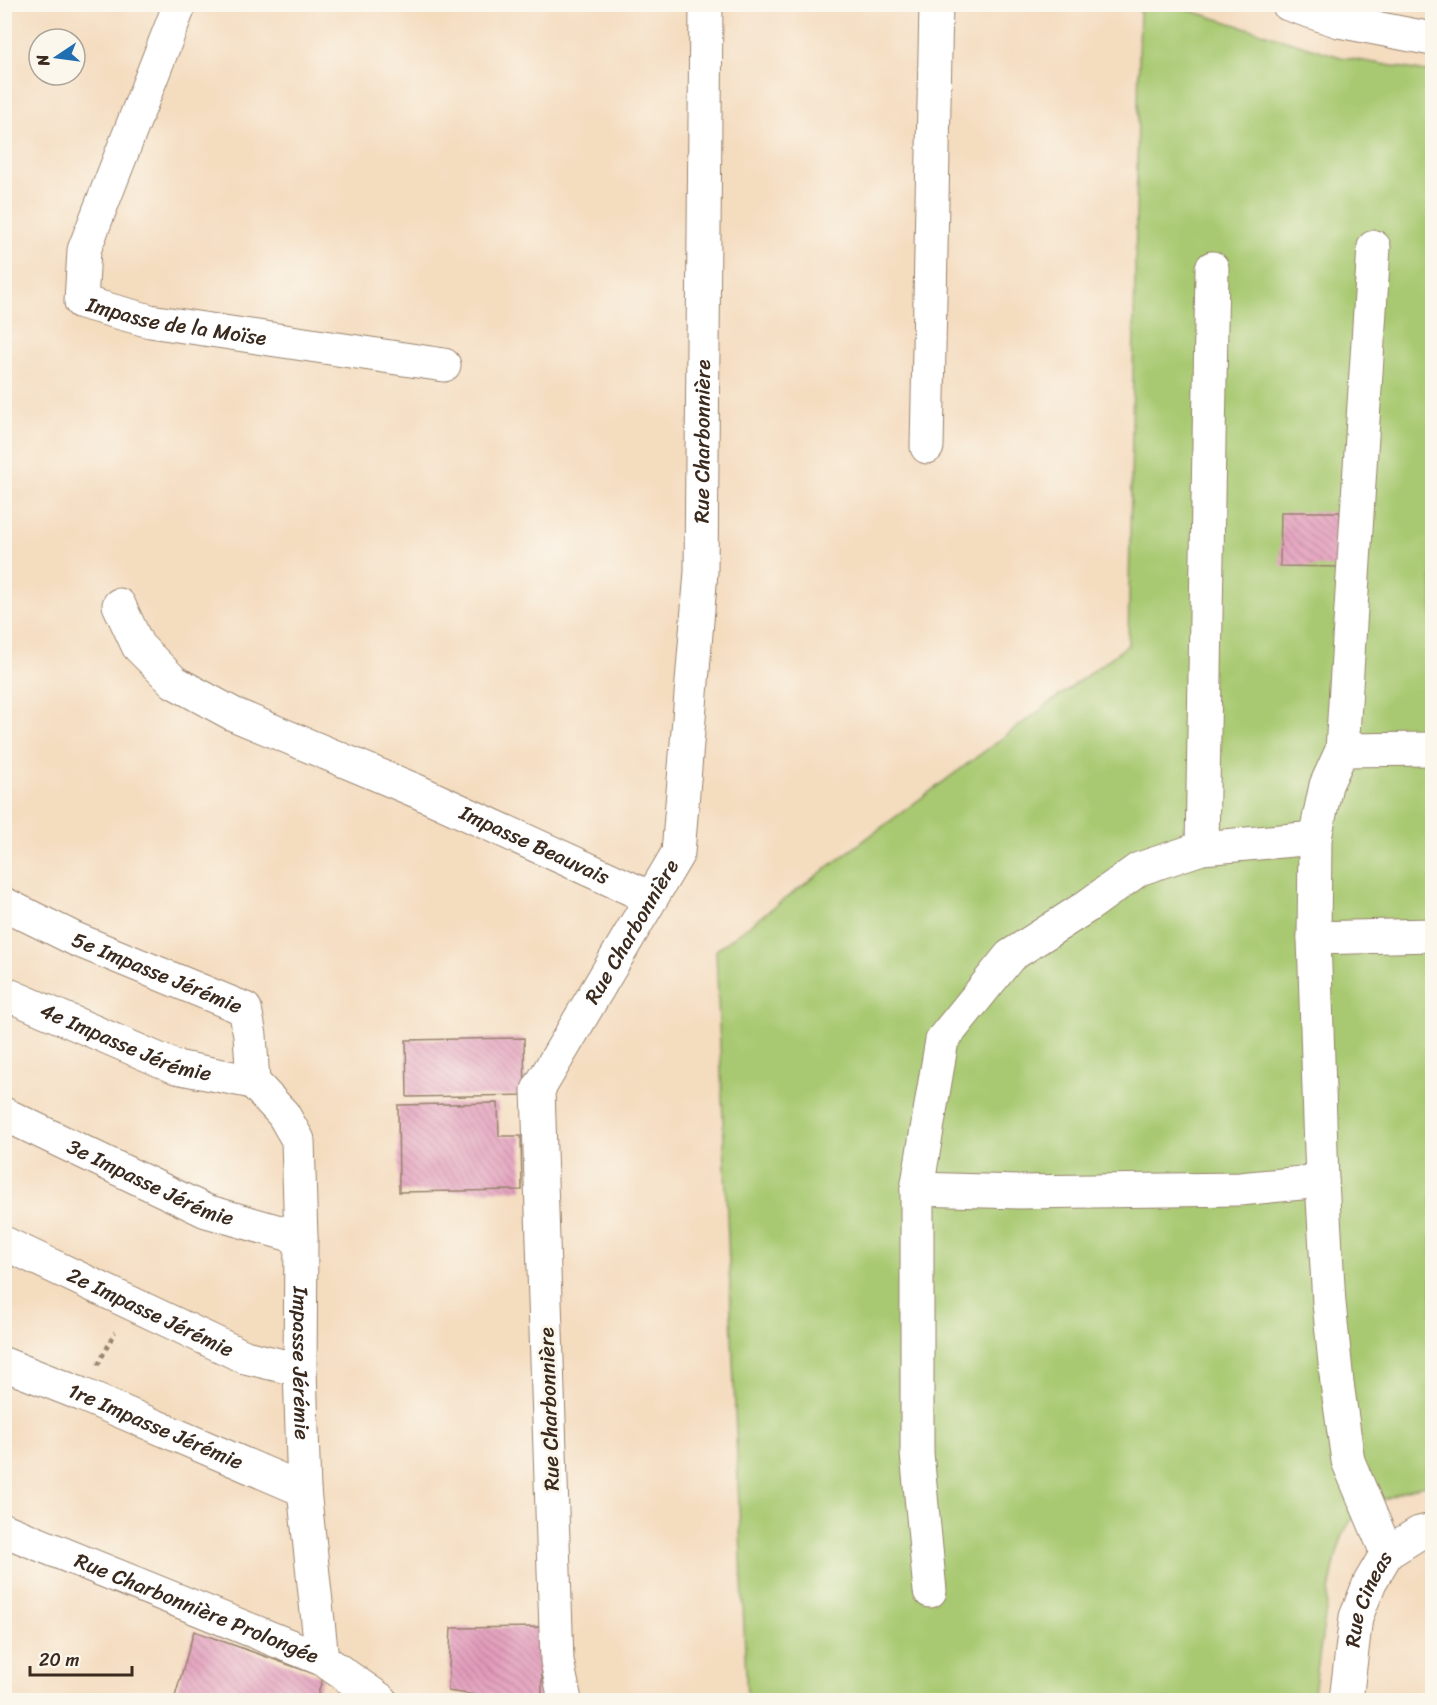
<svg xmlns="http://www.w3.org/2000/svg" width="1437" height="1705" viewBox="0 0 1437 1705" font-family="Sriracha,sans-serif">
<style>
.grass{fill:#a8c971;stroke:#727a48;stroke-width:1.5}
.building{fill:url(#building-back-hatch)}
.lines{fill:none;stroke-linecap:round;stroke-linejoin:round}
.minor-casing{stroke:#98836e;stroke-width:35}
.path{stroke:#98836e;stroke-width:4;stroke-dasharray:4.5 4.5;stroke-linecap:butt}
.minor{stroke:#fff;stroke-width:33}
.labels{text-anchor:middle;stroke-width:6;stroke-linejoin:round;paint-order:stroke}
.street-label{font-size:21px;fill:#3b2a1e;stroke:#fbf7ec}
</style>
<defs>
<pattern id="building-back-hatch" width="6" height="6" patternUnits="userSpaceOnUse" patternTransform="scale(1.5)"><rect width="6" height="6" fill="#e299ba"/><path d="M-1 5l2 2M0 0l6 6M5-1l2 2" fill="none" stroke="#b87d97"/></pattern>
</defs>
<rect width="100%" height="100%" fill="#fbf7ec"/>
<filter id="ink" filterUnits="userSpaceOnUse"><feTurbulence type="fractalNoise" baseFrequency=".0167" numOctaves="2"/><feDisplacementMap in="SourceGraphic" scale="12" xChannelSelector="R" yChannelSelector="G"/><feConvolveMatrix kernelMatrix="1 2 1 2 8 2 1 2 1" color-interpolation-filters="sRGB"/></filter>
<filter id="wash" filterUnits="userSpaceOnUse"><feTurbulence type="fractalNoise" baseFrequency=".008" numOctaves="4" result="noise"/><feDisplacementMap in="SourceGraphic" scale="24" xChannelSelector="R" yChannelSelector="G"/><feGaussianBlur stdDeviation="1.35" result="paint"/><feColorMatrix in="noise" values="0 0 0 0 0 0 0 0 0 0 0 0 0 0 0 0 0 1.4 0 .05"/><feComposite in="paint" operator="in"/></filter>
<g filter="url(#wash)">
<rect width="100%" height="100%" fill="#f4dcbf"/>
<path class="grass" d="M1140 5H1172L1341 57 1432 73V1484C1414 1485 1361 1507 1350 1522 1337 1542 1334 1568 1329 1591 1323 1628 1318 1664 1313 1700H747L716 950 1128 645Z"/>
<g id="blocks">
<path class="building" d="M1281 512H1340V567L1280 566Z
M524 1038 525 1095 407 1097 406 1040Z
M498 1103 499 1136H521L522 1190 399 1192 398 1105Z
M542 1627V1700H509L448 1691 451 1628Z
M194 1631 323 1677 316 1700H174Z"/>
</g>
</g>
<g filter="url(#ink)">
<use href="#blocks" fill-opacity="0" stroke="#98836e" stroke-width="1.5"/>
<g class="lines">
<defs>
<g id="minor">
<path id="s1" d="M180 4 84 250 81 302 150 321 444 365"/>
<path d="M1288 4 1339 21 1432 39"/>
<path d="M1374 247 1342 750 1326 785 1315 838 1314 938 1322 1181 1329 1303 1337 1383 1348 1461 1387 1553"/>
<path d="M927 447 936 4"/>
<path id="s2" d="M119 605 138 646 174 682 233 714 419 792 651 898"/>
<path d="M1342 750 1432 749"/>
<path d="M1202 848 1212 268"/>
<path id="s3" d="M4 904 75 939 245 1009 250 1035 253 1082"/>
<path d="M1314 938 1432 935"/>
<path id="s4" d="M4 993 176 1067 253 1082"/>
<path id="s5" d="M253 1082 283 1114 298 1140 301 1238 300 1370 304 1490 322 1659"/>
<path id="s6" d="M4 1114 206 1211 301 1238"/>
<path d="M917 1189 1019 1192 1240 1189 1322 1181"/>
<path id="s7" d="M4 1243 245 1357 300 1370"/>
<path id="s8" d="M4 1364 83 1395 304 1490"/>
<path id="s9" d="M4 1530 322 1659 381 1700"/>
<path d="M930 1591 917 1453V1189L942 1040 1010 956 1086 907 1139 869 1202 848 1315 838"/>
<path id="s10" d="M565 1700 557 1661 538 1090 678 853 701 572 706 4"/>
<path id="s11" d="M1346 1700 1356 1617 1370 1582 1387 1553 1419 1533 1432 1530"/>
</g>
</defs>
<use href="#minor" class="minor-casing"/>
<path class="path" d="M98 1365 115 1332"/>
<use href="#minor" class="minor"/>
</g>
</g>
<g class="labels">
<g class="street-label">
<text dy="7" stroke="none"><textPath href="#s1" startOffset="414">Impasse de la Moïse</textPath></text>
<text dy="7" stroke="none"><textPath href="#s10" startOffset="1299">Rue Charbonnière</textPath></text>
<text dy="7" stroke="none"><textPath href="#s2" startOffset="492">Impasse Beauvais</textPath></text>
<text dy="7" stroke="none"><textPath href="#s10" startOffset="795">Rue Charbonnière</textPath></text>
<text dy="7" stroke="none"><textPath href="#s3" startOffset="168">5e Impasse Jérémie</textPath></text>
<text dy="7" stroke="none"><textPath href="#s4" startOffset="132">4e Impasse Jérémie</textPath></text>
<text dy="7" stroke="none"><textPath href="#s6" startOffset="162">3e Impasse Jérémie</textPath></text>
<text dy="7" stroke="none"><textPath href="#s7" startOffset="162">2e Impasse Jérémie</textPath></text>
<text dy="7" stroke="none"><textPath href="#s5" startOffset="297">Impasse Jérémie</textPath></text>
<text transform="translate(549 1409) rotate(-92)" y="7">Rue Charbonnière</text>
<text dy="7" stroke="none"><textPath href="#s8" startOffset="164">1re Impasse Jérémie</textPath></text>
<text dy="7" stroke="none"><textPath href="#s11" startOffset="104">Rue Cineas</textPath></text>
<text dy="7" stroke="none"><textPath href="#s9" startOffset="208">Rue Charbonnière Prolongée</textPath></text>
</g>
</g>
<rect width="1437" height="1705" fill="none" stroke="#fbf7ec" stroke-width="24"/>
<g transform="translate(57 57) rotate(257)"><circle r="28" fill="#fbf7ec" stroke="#aea59a" stroke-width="1.5"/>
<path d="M0-4.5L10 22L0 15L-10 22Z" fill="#1f6fb2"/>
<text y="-9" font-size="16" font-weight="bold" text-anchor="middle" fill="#3b2a1e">N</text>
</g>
<path d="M30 1666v9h102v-9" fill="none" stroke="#3b2a1e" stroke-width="3"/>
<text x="39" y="1666" font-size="18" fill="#3b2a1e" stroke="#fbf7ec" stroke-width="4.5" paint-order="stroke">20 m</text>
</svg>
